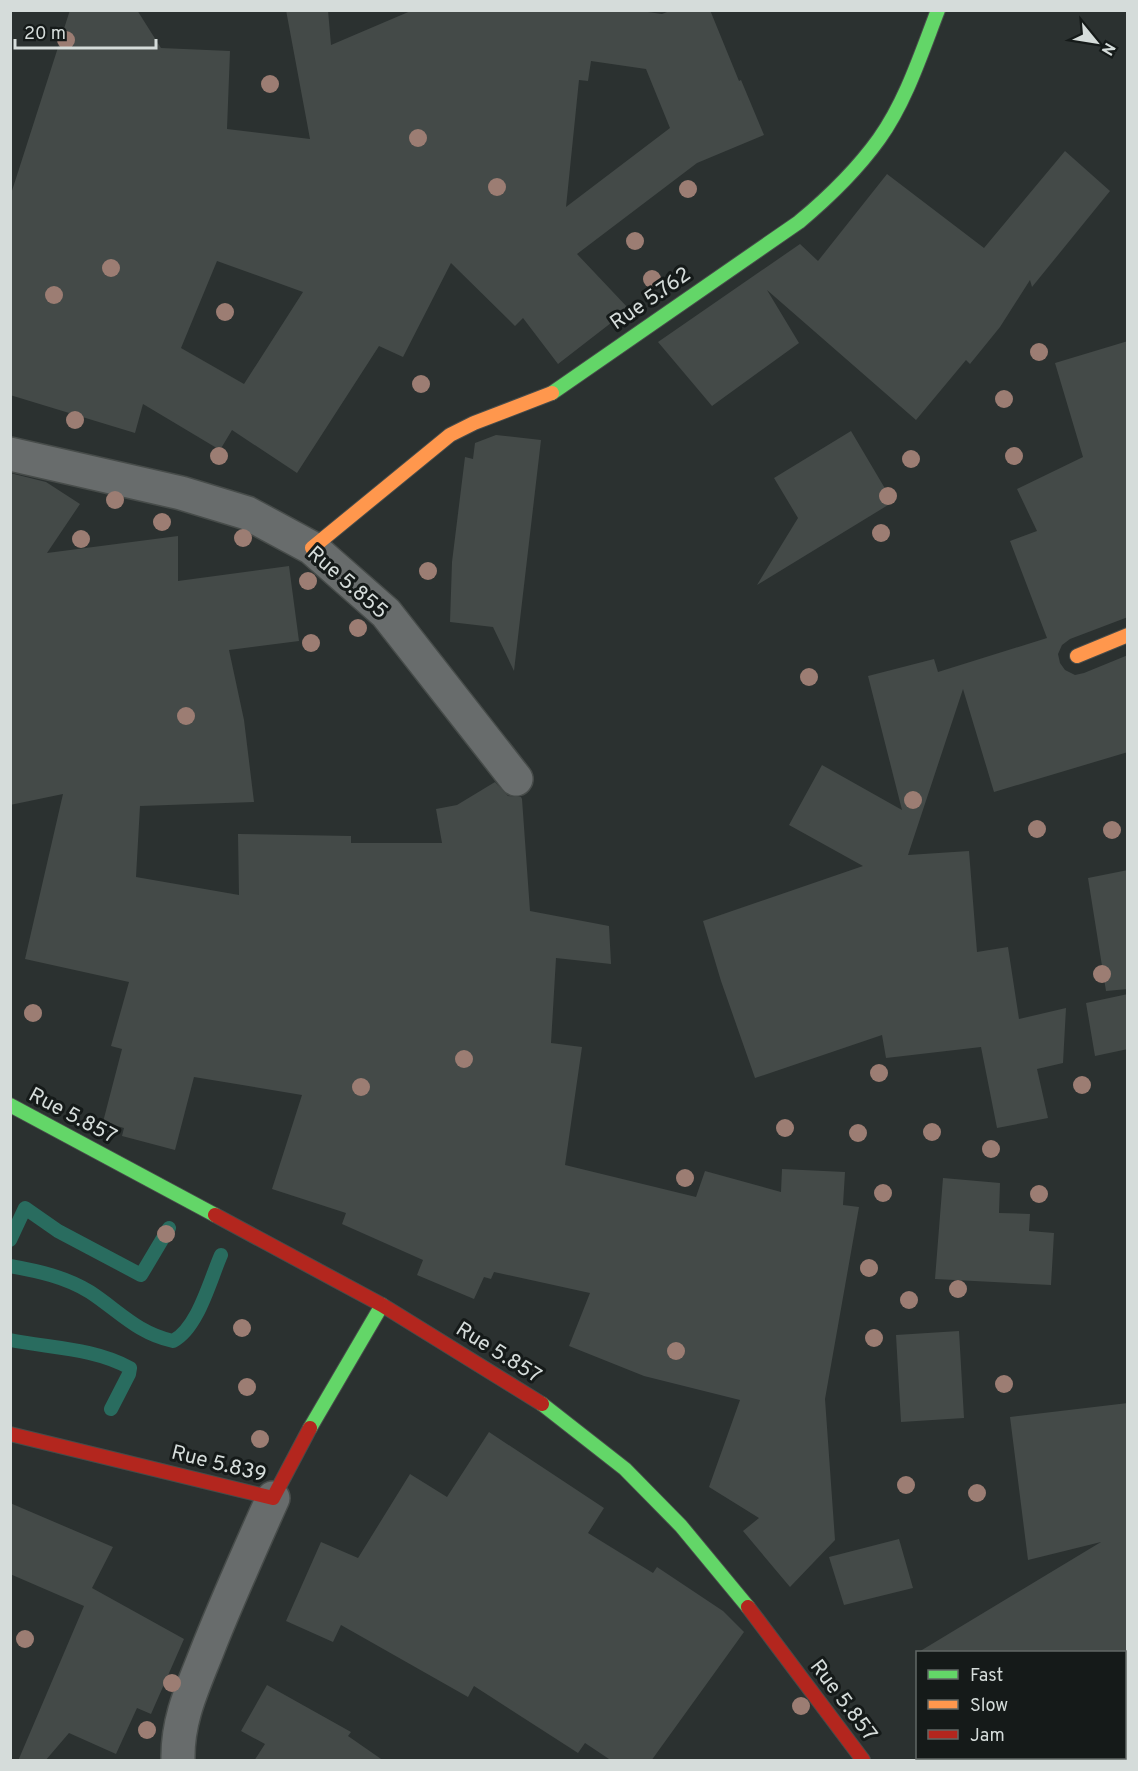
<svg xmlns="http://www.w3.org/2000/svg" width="1138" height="1771" viewBox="0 0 1138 1771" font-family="Overpass,sans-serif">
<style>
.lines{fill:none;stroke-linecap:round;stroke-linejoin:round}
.stream{stroke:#296c5f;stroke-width:14}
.building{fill:#444a48;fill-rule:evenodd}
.street-casing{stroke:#474c4a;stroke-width:36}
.fast-casing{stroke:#474c4a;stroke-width:16}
.slow-casing{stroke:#474c4a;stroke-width:16}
.jam-casing{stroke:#474c4a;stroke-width:16}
.street{stroke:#686c6c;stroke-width:33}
.fast{stroke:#63d668;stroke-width:14}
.slow{stroke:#ff974d;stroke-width:14}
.jam{stroke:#b3261e;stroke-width:14}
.tree{fill:#9c7d73}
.labels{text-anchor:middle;stroke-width:6;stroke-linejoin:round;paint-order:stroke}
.street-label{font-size:21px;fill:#d5dcda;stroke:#151a19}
</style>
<rect width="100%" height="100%" fill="#2b3130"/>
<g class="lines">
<path class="stream" d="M10 1240 25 1208 58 1231 141 1275 169 1228
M10 1266C38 1271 66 1277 90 1292 119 1311 137 1333 173 1341 198 1328 210 1280 221 1255
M10 1340C50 1348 94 1348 130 1368L129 1374 111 1409"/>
</g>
<path class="building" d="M70 10H137L161 48 230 51 227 129 310 139 286 10H328L331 45 413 10H634L662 14 672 10H710L739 81 741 80 764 135 697 163 577 254 629 309 558 364 523 318 515 326 451 263 403 357 379 346 297 473 232 430 220 450 143 404 135 433 10 395V197ZM591 61 646 69 670 128 566 207 579 80 588 81ZM217 261 303 292 244 384 181 348Z
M1065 151 1110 191 1032 287 1030 280 1000 327 970 364 966 360 916 420 767 290 799 343 712 406 658 342 800 244 818 261 887 174 984 248Z
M1128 341V617L1070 639 1062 645 1058 654 1060 663 1065 670 1075 675 1084 673 1128 655V752L994 792 963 689 908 855 969 851 977 952 1008 947 1019 1019 1066 1008 1063 1063 1037 1069 1048 1118 997 1128 981 1047 886 1058 882 1035 755 1078 721 981 703 921 863 866 789 825 822 765 902 810 868 676 934 659 938 672 1047 638 1010 541 1037 531 1017 489 1083 457 1055 363Z
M851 431 893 502 757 585 798 518 774 478Z
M496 435 541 440 514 671 493 627 450 622 452 562 465 457 473 459 475 443Z
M10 473 46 482 80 504 47 553 178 536V581L289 566 299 641 229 650 244 720 254 802 140 806 136 877 239 895 238 834 351 836V843H442L436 809 457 805 495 782 508 796 521 797 522 799 530 911 609 926 611 964 556 958 551 1043 582 1047 565 1165 696 1197 705 1171 781 1192 782 1169 845 1172 843 1205 859 1207 825 1399 835 1540 790 1587 743 1531 759 1518 709 1487 740 1400 644 1376 569 1346 590 1293 494 1272 491 1279 484 1277 474 1299 417 1275 423 1260 342 1224 346 1213 272 1189 302 1095 194 1077 175 1150 122 1136 124 1128 103 1122 122 1049 111 1046 129 982 25 959 63 794 10 805Z
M1128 870V989L1106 991 1088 878Z
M1128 994V1049L1095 1056 1086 1003Z
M943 1178 1000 1183 999 1213 1030 1214 1029 1231 1054 1233 1051 1285 935 1279Z
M959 1331 964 1418 901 1422 896 1335Z
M1128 1403V1653H917L1101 1542 1028 1560 1010 1417Z
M489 1432 604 1508 588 1533 653 1573 657 1567 723 1611 744 1632 651 1761H612L585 1743 578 1753 474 1686 468 1697 341 1625 333 1642 286 1621 321 1542 358 1558 410 1474 447 1497Z
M10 1503 113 1547 92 1588 184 1639 151 1714 137 1708 116 1754 69 1733 45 1761H18L84 1606 10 1574Z
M899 1539 913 1588 844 1605 829 1557Z
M267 1685 351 1732 348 1736 384 1761H254L265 1744 241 1731Z"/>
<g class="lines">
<defs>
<path id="street" d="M10 454 181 493 247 513 312 548 386 613 516 779
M178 1760C177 1718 194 1685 209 1646 229 1596 251 1547 273 1498"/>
<path id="fast" d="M552 393 799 222C829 197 856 171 879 139 906 101 921 54 938 10
M10 1105 215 1215
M542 1404 625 1469 681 1526 748 1607
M310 1428 382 1305"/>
<path id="slow" d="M312 548 450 435 474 423 552 393
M1077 656 1128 635"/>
<path id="jam" d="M215 1215 382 1305 542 1404
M10 1434 273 1498 310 1428
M748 1607 863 1760"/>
</defs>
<use href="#street" class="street-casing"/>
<use href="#fast" class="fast-casing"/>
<use href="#slow" class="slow-casing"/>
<use href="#jam" class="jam-casing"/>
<use href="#street" class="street"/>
<use href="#fast" class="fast"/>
<use href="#slow" class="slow"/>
<use href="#jam" class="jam"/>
</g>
<g class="tree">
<circle cx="66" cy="40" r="9"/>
<circle cx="270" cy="84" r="9"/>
<circle cx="418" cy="138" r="9"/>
<circle cx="497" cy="187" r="9"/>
<circle cx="688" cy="189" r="9"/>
<circle cx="635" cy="241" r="9"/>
<circle cx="111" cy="268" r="9"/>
<circle cx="652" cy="279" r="9"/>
<circle cx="54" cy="295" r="9"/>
<circle cx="225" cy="312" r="9"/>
<circle cx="1039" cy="352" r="9"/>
<circle cx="421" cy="384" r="9"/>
<circle cx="1004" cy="399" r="9"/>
<circle cx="75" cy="420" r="9"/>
<circle cx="219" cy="456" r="9"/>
<circle cx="1014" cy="456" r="9"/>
<circle cx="911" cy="459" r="9"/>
<circle cx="888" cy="496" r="9"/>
<circle cx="115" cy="500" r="9"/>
<circle cx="162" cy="522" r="9"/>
<circle cx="881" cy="533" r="9"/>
<circle cx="243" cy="538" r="9"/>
<circle cx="81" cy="539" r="9"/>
<circle cx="428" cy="571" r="9"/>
<circle cx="308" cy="581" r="9"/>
<circle cx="358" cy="628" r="9"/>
<circle cx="311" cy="643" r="9"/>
<circle cx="809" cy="677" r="9"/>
<circle cx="186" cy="716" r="9"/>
<circle cx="913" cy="800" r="9"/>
<circle cx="1037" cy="829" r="9"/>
<circle cx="1112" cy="830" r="9"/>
<circle cx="1102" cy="974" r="9"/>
<circle cx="33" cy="1013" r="9"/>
<circle cx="464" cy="1059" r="9"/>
<circle cx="879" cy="1073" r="9"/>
<circle cx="1082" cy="1085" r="9"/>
<circle cx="361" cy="1087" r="9"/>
<circle cx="785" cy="1128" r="9"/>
<circle cx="932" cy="1132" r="9"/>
<circle cx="858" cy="1133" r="9"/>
<circle cx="991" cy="1149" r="9"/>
<circle cx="685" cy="1178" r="9"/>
<circle cx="883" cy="1193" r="9"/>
<circle cx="1039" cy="1194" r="9"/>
<circle cx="166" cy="1234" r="9"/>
<circle cx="869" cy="1268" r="9"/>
<circle cx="958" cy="1289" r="9"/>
<circle cx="909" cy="1300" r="9"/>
<circle cx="242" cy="1328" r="9"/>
<circle cx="874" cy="1338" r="9"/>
<circle cx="676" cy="1351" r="9"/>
<circle cx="1004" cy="1384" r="9"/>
<circle cx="247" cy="1387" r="9"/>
<circle cx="260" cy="1439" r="9"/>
<circle cx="906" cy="1485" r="9"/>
<circle cx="977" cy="1493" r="9"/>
<circle cx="25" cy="1639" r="9"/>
<circle cx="172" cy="1683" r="9"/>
<circle cx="801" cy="1706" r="9"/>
<circle cx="147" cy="1730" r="9"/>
</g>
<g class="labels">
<g class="street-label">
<text transform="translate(650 298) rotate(-35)" y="7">Rue 5.762</text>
<text transform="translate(348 582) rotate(41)" y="7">Rue 5.855</text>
<text transform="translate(73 1115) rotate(28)" y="7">Rue 5.857</text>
<text transform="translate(499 1352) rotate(32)" y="7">Rue 5.857</text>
<text transform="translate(219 1463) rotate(14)" y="7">Rue 5.839</text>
<text transform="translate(844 1700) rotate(53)" y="7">Rue 5.857</text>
</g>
</g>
<rect width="1138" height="1771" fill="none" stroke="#d5dcda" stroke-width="24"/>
<rect x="916" y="1651" width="210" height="108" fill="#151a19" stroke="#626866" stroke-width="1.5"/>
<rect x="928" y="1670" width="30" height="9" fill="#63d668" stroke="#626866" stroke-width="1.5"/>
<text x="970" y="1681" font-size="18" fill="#d5dcda">Fast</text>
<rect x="928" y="1700" width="30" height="9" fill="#ff974d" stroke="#626866" stroke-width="1.5"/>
<text x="970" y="1711" font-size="18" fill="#d5dcda">Slow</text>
<rect x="928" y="1730" width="30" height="9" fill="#b3261e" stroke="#626866" stroke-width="1.5"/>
<text x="970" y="1741" font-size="18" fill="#d5dcda">Jam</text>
<g transform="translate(1096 42) rotate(120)" stroke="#151a19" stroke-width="4.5" paint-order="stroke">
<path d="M0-4.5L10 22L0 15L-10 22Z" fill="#d5dcda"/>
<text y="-9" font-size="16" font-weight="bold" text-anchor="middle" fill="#d5dcda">N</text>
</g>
<path d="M15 39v9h141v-9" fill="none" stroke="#d5dcda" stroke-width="3"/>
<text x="24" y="39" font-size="18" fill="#d5dcda" stroke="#151a19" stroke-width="4.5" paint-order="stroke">20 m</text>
</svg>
